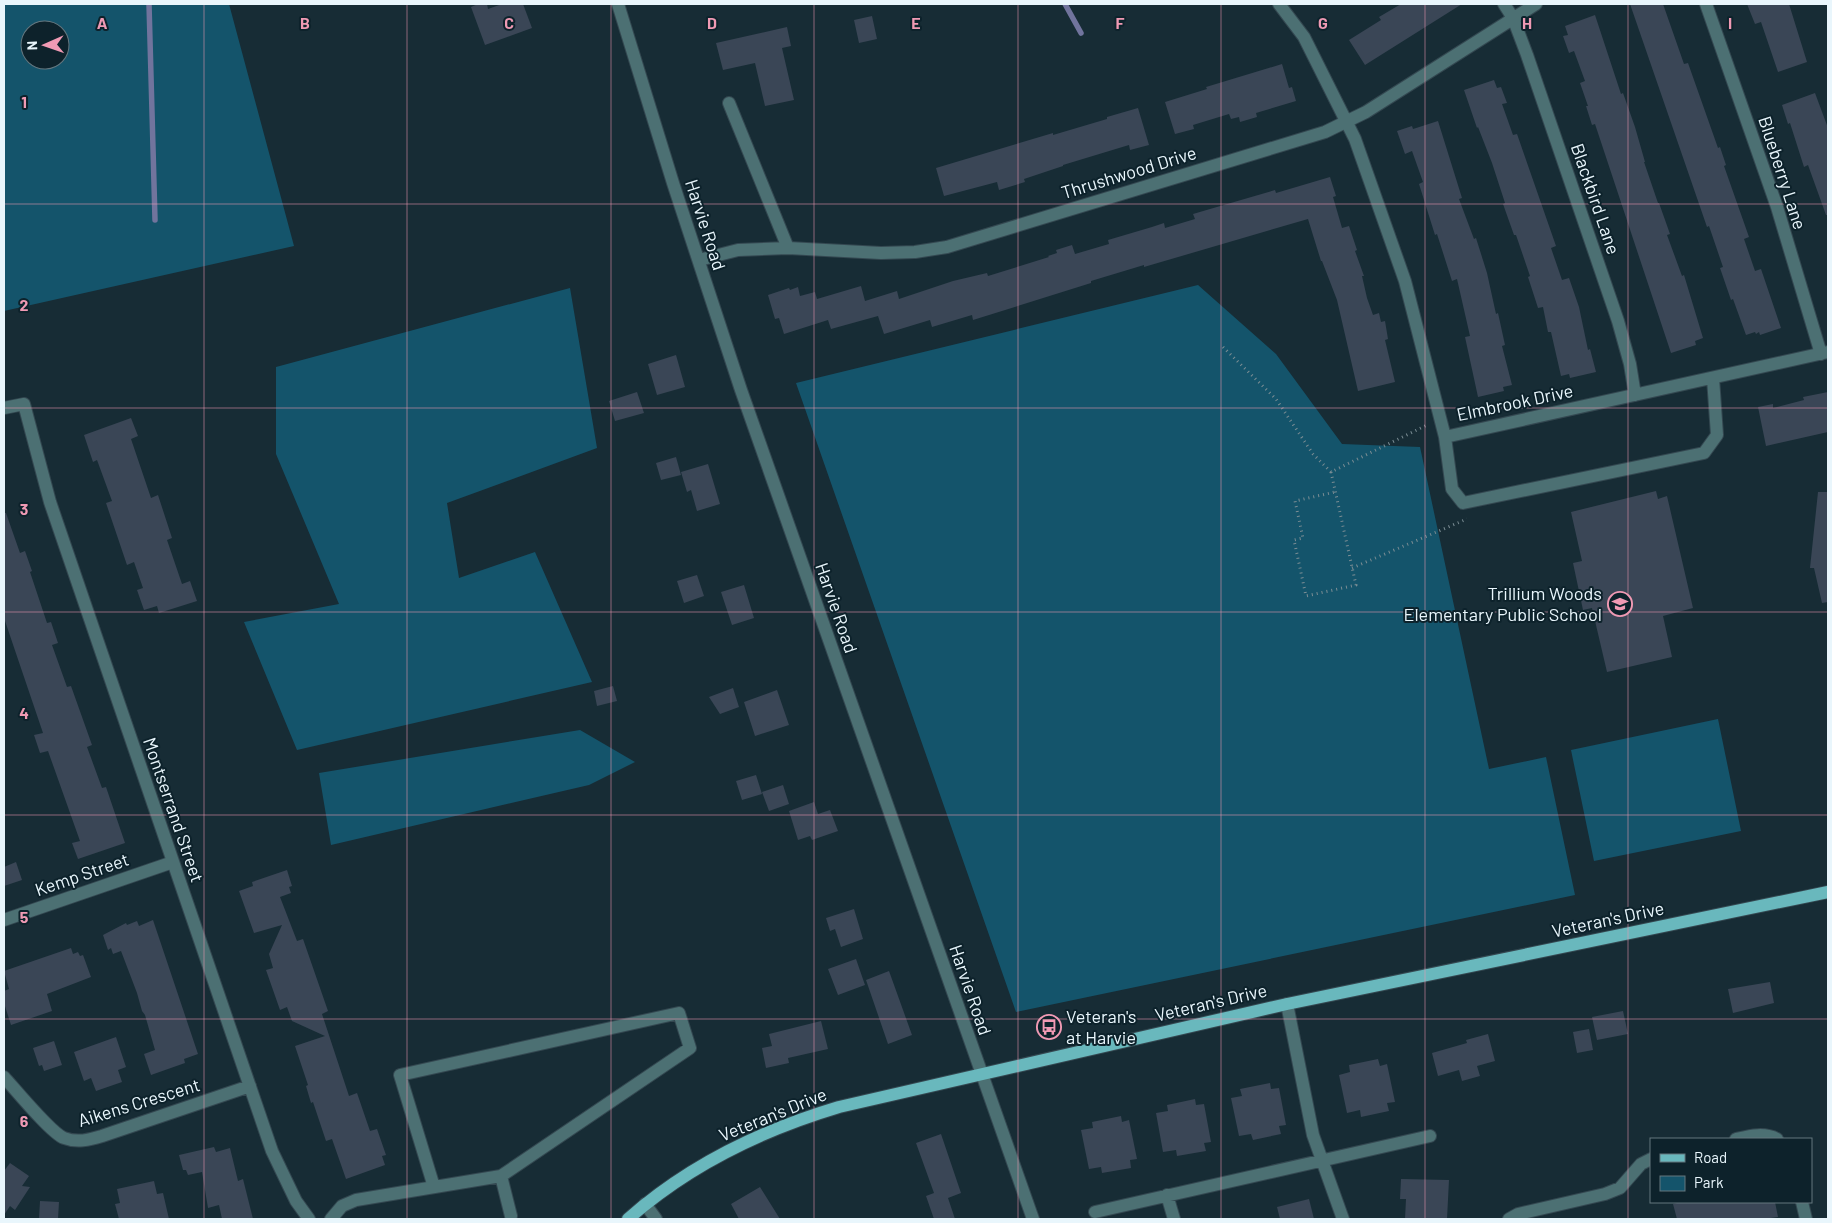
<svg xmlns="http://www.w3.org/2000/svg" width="1832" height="1223" viewBox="0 0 1832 1223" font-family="Barlow,sans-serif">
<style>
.green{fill:#14546b;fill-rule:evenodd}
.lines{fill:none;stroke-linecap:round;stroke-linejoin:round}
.stream{stroke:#71749d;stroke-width:5.5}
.building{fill:#3a4656}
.minor-casing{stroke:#344851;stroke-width:14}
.major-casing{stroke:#344851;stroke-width:14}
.path{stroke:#7b8d94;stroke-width:3;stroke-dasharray:1 4;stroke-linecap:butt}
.minor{stroke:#4c7073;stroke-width:12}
.major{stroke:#69b8bd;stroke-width:12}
.grid{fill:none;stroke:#f09ab4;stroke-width:1;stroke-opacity:0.55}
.labels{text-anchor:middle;stroke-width:4;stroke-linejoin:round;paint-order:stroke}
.street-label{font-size:18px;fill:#e9f6fc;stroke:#0d222b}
.poi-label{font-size:18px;fill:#e9f6fc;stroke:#0d222b;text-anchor:end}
.grid-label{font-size:16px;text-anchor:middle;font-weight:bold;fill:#f09ab4;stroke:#0d222b;stroke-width:4;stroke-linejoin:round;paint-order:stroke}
</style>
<rect width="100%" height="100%" fill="#172c35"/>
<path class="green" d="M4 4H229L294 246 4 311ZM30 30H60V60H30Z
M1198 285 1276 354 1342 444 1420 447 1489 769 1546 757 1575 895 1016 1012 796 383Z
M570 288 597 448 447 503 459 578 535 552 592 682 297 750 244 622 339 604 276 454V367Z
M1718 719 1741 831 1594 861 1571 750Z
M580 730 635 762 589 785 331 845 319 773Z"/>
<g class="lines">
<path class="stream" d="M149 4 155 220
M1065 4 1081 33"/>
</g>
<path class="building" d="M478 4H487L488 9 502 4H523L532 28 485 45 471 7Z
M1401 4H1462L1365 65 1349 40 1381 20 1379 17Z
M1630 4H1663L1684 64 1688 63 1718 148 1720 147 1726 165 1724 166 1749 237 1744 239 1755 271 1761 269 1781 328 1760 335 1759 332 1756 334 1755 332 1746 335 1733 299 1731 300 1720 268 1723 267 1709 226 1707 227Z
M1747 4H1789L1807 62 1778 72 1761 22 1755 24Z
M1595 15 1621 94 1623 93 1635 127 1645 162H1644L1658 203H1659L1670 234 1667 235 1682 276 1684 275 1703 338 1695 341 1696 345 1671 353 1595 124 1592 125 1586 106H1588L1580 83 1585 81 1574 51 1569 53 1563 36 1568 35 1565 26Z
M872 16 877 39 859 43 854 20Z
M787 27 791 46 782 48 794 100 765 106 755 63 723 70 716 43Z
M1282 64 1289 88 1292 87 1296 101 1256 113 1257 117 1240 122 1239 117 1231 119 1229 114 1193 125 1194 129 1175 134 1165 102 1207 89 1206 87Z
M1494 80 1497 88 1501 87 1507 103 1502 104 1513 135 1517 134 1525 157 1556 246 1551 248 1562 280 1569 278 1579 307 1588 350 1590 349 1596 372 1570 378 1569 374 1561 376 1551 332H1548L1543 307 1538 308 1528 277 1530 276 1516 235H1514L1503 204 1505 203 1492 163 1478 127 1477 128 1464 90Z
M1815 93 1828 128V215H1826L1808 165 1804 167 1790 123 1788 124 1782 105Z
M1138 108 1149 145 1130 150 1129 145 1063 165V166L1024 179 1025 182 999 190 997 182 944 196 936 168 1053 133V135L1107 119V117Z
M1438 121 1462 198 1459 199 1474 239 1476 238 1487 273 1496 314 1498 313 1505 345 1502 346 1512 385 1503 387 1504 391 1478 397 1465 337 1470 336 1457 279 1452 281 1437 234 1435 235 1419 184 1423 182 1412 151 1405 154 1397 131 1412 126 1413 129Z
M1330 177 1336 196 1333 197 1342 228 1349 226 1357 250 1355 251 1364 276H1362L1367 298 1373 315 1379 313 1381 322 1385 321 1388 339 1385 340 1395 382 1358 391 1337 300 1322 261H1321L1308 219 1144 267V265L1091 281V283L973 320 972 315 932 327 930 320 884 334 878 316 831 329 828 320 784 334 779 318 775 319 768 295 789 288 790 290 798 287 800 296 815 292 817 299 861 286 865 301 897 291 899 299 953 281 987 273 988 276 1049 257 1048 256 1057 253 1056 250 1072 245 1075 254 1109 244 1108 240 1152 227 1164 223 1165 228 1195 219 1193 214 1210 209 1275 190 1276 193Z
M676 355 685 387 657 395 648 364Z
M637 392 644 413 615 421 609 401Z
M1828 392V432L1766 446 1758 407 1773 404V408L1804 400 1803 397Z
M131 418 138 436 131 439 151 498 158 495 172 538 167 540 182 584 190 581 197 601 159 613 157 606 144 610 137 590 143 588 134 562 127 565 106 503 112 501 97 460 93 462 84 435Z
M676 457 681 475 661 480 656 463Z
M708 464 720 504 697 511 691 490 687 492 681 472Z
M1656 491 1658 499 1667 496 1693 608 1663 616 1672 657 1607 672 1592 608 1583 610 1573 563 1582 561 1571 512Z
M1818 492H1828V602L1822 603 1814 568H1810Z
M4 513H6L20 553 25 551 32 571 30 572 47 623 51 622 58 643 52 645 67 687 71 686 92 745 87 747 102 788 106 787 125 843 78 859 72 843 80 841 48 751 40 753 34 735 43 733 4 618Z
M697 575 704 596 684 603 677 581Z
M744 585 754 618 732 625 721 592Z
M613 686 617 701 597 706 594 691Z
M733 688 739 707 720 714 709 697Z
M777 690 789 725 755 736 744 702Z
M756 775 762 794 742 800 736 781Z
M783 785 789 804 769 811 762 792Z
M814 802 818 814 830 810 838 831 812 840 810 836 798 840 789 811Z
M16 862 22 880 4 886V867Z
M287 870 292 886 289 887 291 893 280 897 297 941 303 939 328 1011 322 1014 349 1096 357 1093 370 1131 377 1129 386 1155 382 1156 385 1165 346 1179 332 1139 326 1141 313 1102 311 1103 306 1086 308 1085 295 1046 325 1036 292 1021 287 1007 280 1010 266 970 273 968 269 954 282 925 254 933 239 891 253 886 252 882Z
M854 909 863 939 841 947 835 929 830 931 826 918Z
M153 920 198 1054 184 1059 185 1063 151 1075 144 1054 155 1050 145 1015 142 1011 137 993 121 951 113 954 111 948 108 950 103 935 126 923 127 925 137 921 139 926Z
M71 948 73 954 78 952 80 956 83 955 91 977 47 994 52 1011 11 1025 4 1003V991L9 989 4 971Z
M856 959 865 985 838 995 828 969Z
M889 971 912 1035 888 1044 866 980Z
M1770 982 1774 1003 1733 1013 1728 989Z
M1623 1011 1628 1034 1597 1040 1592 1017Z
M821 1021 828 1049 788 1058 789 1063 766 1068 762 1048 772 1046 769 1034Z
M1589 1029 1593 1050 1577 1053 1573 1032Z
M1488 1034 1495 1061 1477 1066 1480 1076 1462 1081 1459 1070 1438 1076 1432 1053 1467 1043 1466 1040Z
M116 1037 126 1067 118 1070 122 1082 96 1091 91 1078 84 1081 74 1052Z
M54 1041 62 1065 44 1071 42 1065 39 1066 33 1048Z
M1378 1059 1380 1066 1387 1064 1395 1102 1387 1103 1389 1111 1361 1117 1360 1110 1347 1113 1339 1075 1350 1072 1349 1065Z
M1270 1083 1271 1089 1279 1088 1286 1125 1279 1126 1281 1134 1253 1140 1251 1134 1239 1136 1231 1098 1242 1096 1240 1089Z
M1195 1099 1196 1105 1204 1104 1211 1142 1204 1143 1206 1151 1177 1156 1176 1150 1163 1152 1156 1113 1168 1111 1167 1105Z
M1121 1116 1122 1122 1129 1120 1137 1159 1130 1160 1131 1168 1102 1173 1101 1167 1089 1169 1081 1130 1093 1128 1092 1122Z
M941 1134 961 1193 948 1198 955 1219H934L926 1196 934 1193 916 1143Z
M214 1147 216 1152 230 1148 238 1181 243 1179 253 1219H222L219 1205 208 1208 202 1172 188 1175 186 1170H183L179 1155Z
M10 1163 29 1176 22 1186 30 1187 15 1210 10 1206 4 1215V1171Z
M1401 1179 1449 1180 1447 1219H1405L1406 1199H1400Z
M154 1181 157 1194 163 1193 169 1219H119L115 1204 120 1203 117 1189Z
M760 1187 780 1219H739L731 1204Z
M1309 1199 1314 1219H1280L1277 1207Z
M40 1201 59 1202 58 1219H39Z
M1681 1202H1775L1778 1217 1764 1219H1677L1673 1204Z"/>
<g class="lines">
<defs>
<path id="minor" d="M618 4 673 183 741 390 1033 1219
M1279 4 1304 37 1355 139 1405 281 1445 437 1828 352
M1504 4 1513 18 1527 55 1618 321 1630 364 1635 395
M1706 4 1777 207 1821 354
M729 103 788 248
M699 260 738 250 788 248 881 253 915 252 947 247 1325 132 1366 112 1536 4
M4 408 24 404 50 502 272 1151 296 1201 309 1219
M1445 437 1452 489 1463 503 1704 453 1717 435 1713 378
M4 920 173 862
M1287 1004 1313 1135 1343 1219
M4 1077C15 1089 51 1133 64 1138 77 1143 89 1140 102 1136L250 1086
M1736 1139C1749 1136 1764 1132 1777 1139
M501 1176 511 1216
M1167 1195 1174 1219
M1802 1202 1806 1219
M645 1204 656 1219
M1095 1212 1430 1136
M331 1219 342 1206 356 1200 501 1176 690 1048 679 1013 400 1075 434 1187
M1509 1219 1518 1214 1605 1194 1620 1188 1641 1164 1651 1159"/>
<path id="major" d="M628 1219C689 1165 762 1130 839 1107L1287 1004 1828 892"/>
</defs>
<use href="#minor" class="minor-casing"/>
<use href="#major" class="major-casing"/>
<path class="path" d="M1223 347 1276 399 1313 454 1331 472 1427 425
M1331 472 1356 585 1306 596 1294 540 1303 538 1295 501 1335 492
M1352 568 1467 519"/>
<use href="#minor" class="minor"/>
<use href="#major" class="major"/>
</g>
<path class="grid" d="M204 4V1219M407 4V1219M611 4V1219M814 4V1219M1018 4V1219M1221 4V1219M1425 4V1219M1628 4V1219M4 204H1828M4 408H1828M4 612H1828M4 815H1828M4 1019H1828"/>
<defs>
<symbol id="school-ring" viewBox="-11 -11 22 22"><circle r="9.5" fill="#0d222b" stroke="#f09ab4" stroke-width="1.5"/><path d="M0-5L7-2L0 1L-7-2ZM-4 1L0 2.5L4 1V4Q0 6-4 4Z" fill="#f09ab4"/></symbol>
<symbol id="bus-ring" viewBox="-11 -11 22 22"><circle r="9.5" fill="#0d222b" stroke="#f09ab4" stroke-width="1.5"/><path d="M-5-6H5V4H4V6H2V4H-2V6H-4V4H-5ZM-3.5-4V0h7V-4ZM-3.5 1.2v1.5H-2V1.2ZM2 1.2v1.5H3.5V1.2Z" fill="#f09ab4"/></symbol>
</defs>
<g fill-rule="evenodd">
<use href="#school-ring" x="1606" y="590" width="28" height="28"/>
<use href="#bus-ring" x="1035" y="1013" width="28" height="28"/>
</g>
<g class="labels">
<g class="street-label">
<text transform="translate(1129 173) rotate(-17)" y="6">Thrushwood Drive</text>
<text transform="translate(1782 173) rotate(72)" y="6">Blueberry Lane</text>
<text transform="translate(1595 199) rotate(71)" y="6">Blackbird Lane</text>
<text transform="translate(705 225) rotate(72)" y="6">Harvie Road</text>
<text transform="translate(1515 403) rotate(-12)" y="6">Elmbrook Drive</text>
<text transform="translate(836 608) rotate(71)" y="6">Harvie Road</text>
<text transform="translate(173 810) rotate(71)" y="6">Montserrand Street</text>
<text transform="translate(82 875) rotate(-19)" y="6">Kemp Street</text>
<text transform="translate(1608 920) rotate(-12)" y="6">Veteran's Drive</text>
<text transform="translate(970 990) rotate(71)" y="6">Harvie Road</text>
<text transform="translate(1211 1003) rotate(-13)" y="6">Veteran's Drive</text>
<text transform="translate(139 1103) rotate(-17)" y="6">Aikens Crescent</text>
<text transform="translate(773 1115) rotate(-22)" y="6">Veteran's Drive</text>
</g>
<g class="poi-label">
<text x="1602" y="600">Trillium Woods<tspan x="1602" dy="21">Elementary Public School</tspan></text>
<text x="1066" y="1023" text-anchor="start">Veteran's<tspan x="1066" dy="21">at Harvie</tspan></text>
</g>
</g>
<g class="grid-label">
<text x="102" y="29">A</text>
<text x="305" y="29">B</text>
<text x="509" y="29">C</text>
<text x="712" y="29">D</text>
<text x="916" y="29">E</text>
<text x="1120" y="29">F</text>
<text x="1323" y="29">G</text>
<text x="1527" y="29">H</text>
<text x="1730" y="29">I</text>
<text x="24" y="108">1</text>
<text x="24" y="311">2</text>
<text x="24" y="515">3</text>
<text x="24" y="719">4</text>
<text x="24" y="923">5</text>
<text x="24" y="1127">6</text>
</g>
<rect width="1832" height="1223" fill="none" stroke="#e9f6fc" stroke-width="10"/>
<rect x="1650" y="1138" width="162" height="65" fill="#0d222b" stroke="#65777f"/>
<rect x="1660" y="1154" width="25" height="8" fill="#69b8bd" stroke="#65777f"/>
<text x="1694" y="1163" font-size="15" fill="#e9f6fc">Road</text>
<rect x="1660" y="1176" width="25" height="15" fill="#14546b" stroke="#65777f"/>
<text x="1694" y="1188" font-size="15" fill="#e9f6fc">Park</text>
<g transform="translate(45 45) rotate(268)"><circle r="24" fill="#0d222b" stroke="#65777f"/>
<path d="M0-4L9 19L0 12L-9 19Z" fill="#f09ab4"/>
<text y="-8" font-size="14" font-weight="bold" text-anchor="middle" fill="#e9f6fc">N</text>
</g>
</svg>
